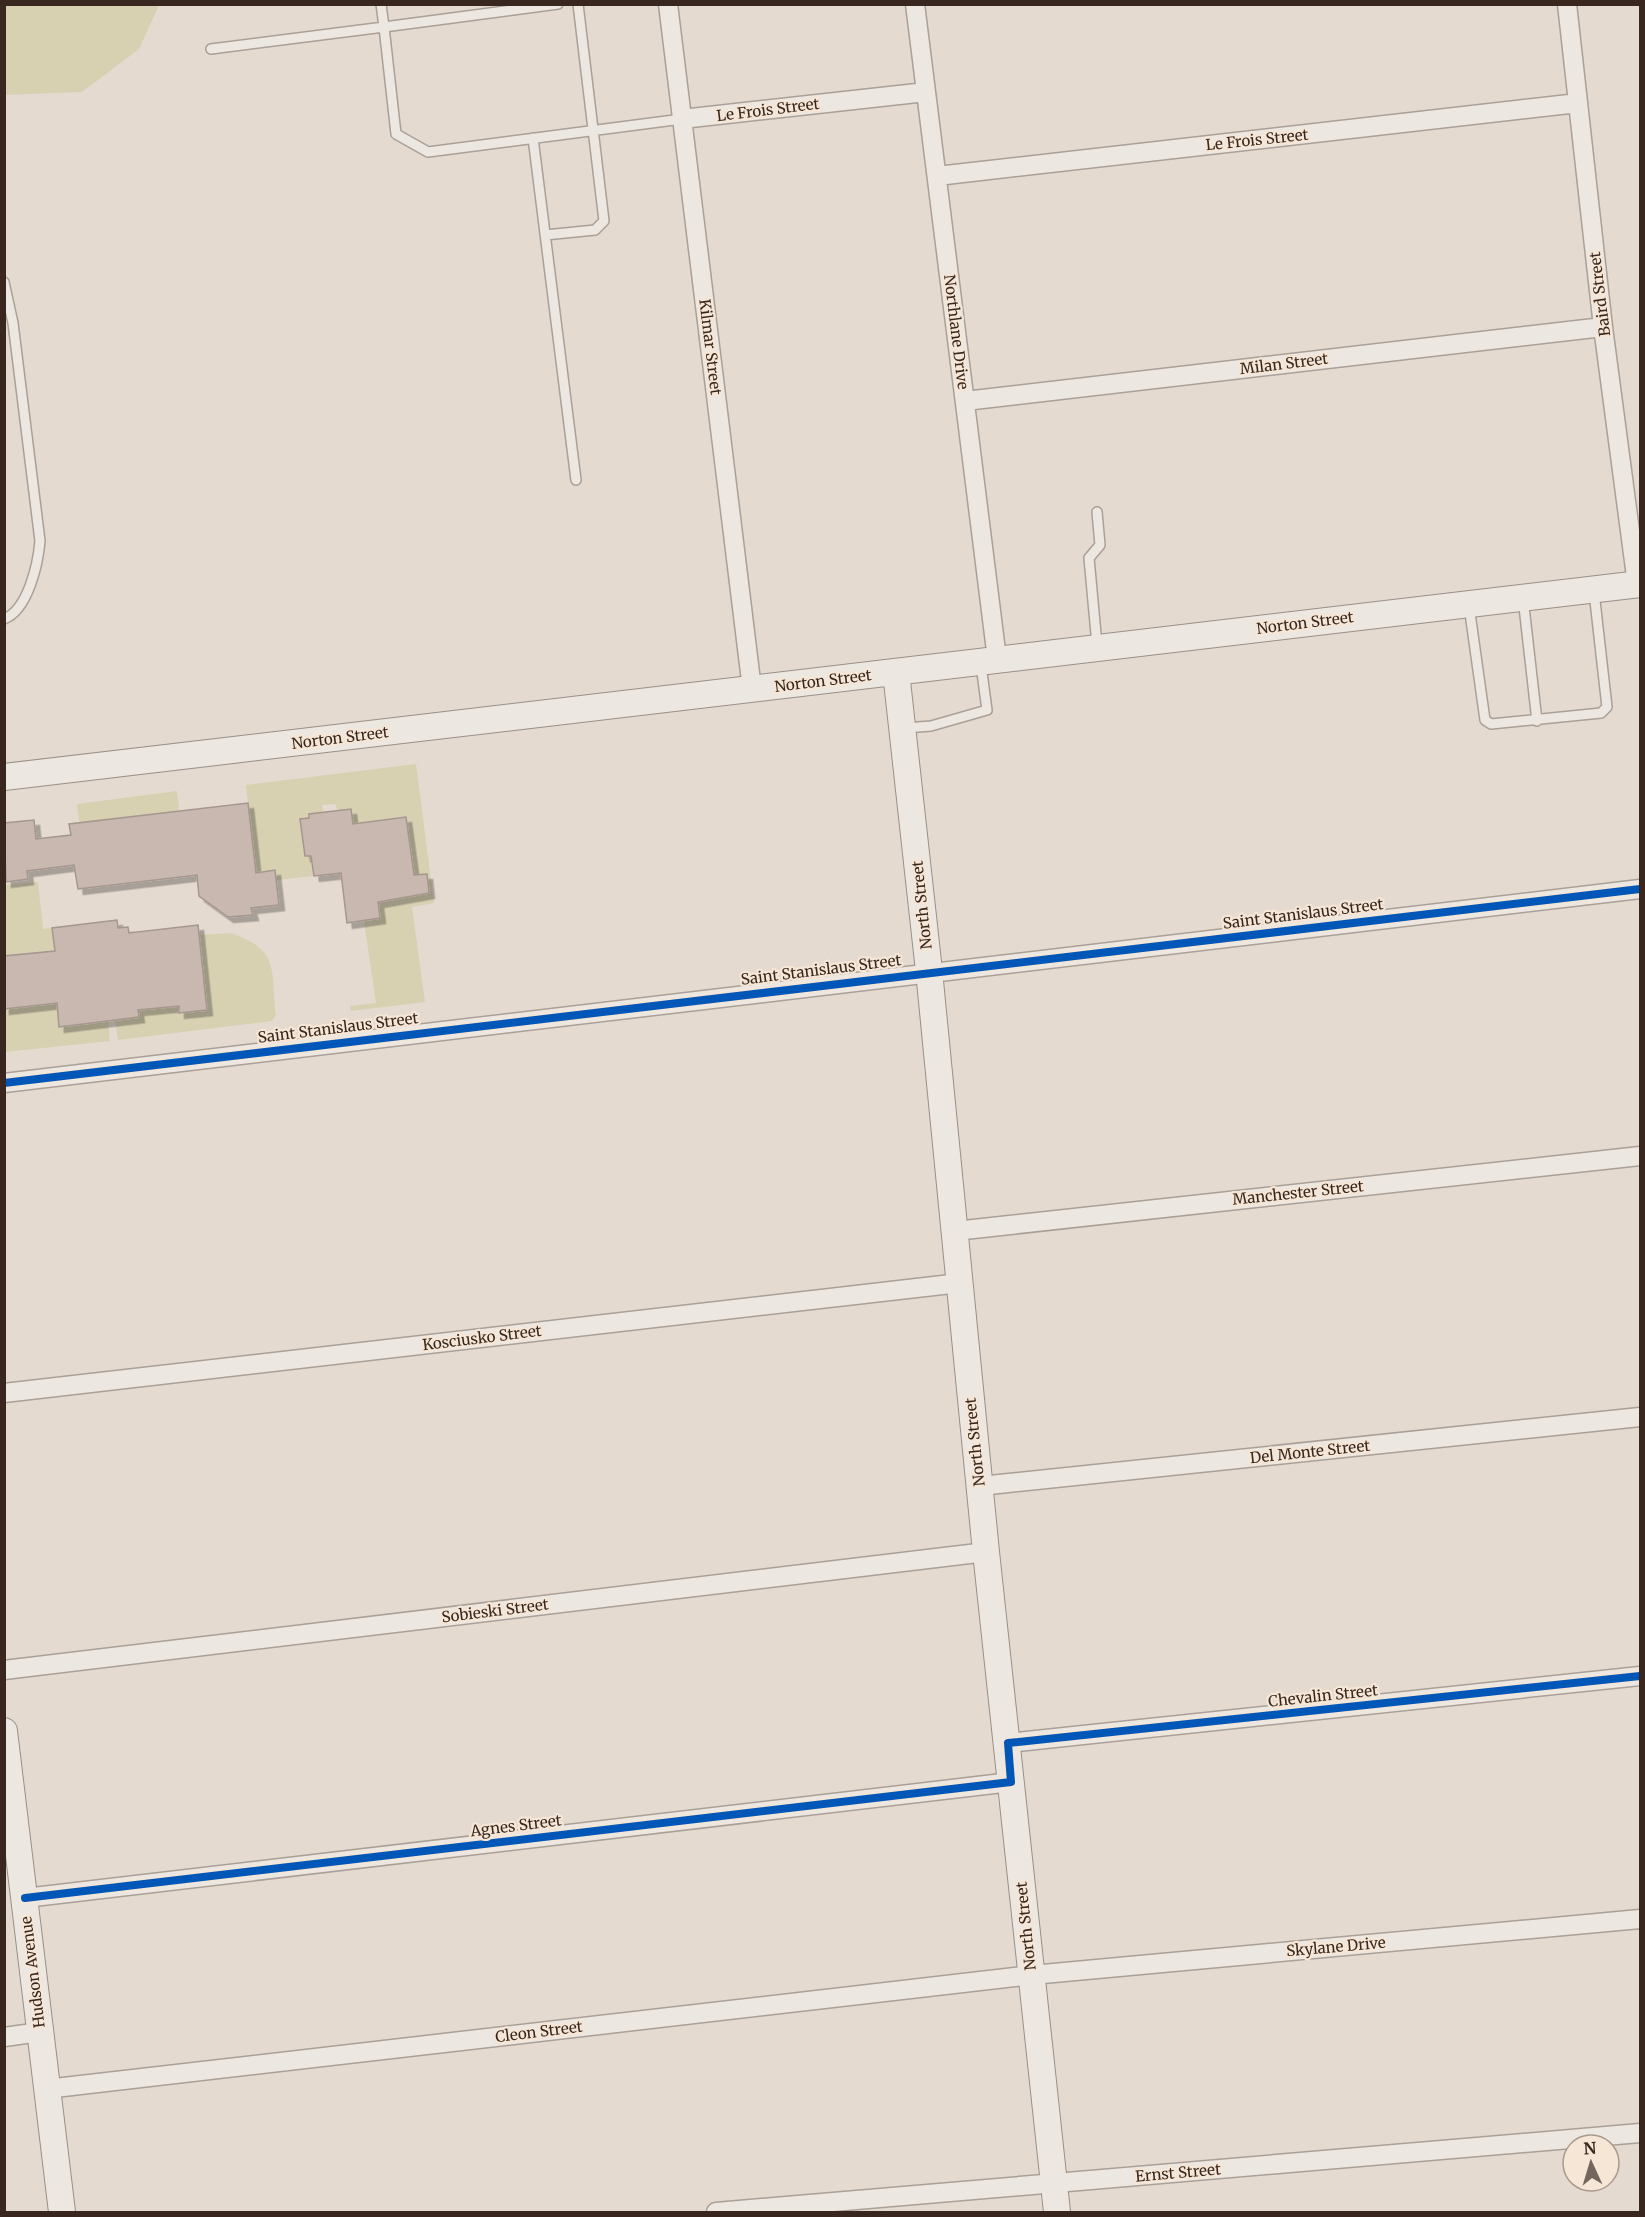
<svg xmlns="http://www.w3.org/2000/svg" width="1645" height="2217" viewBox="0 0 1645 2217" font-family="Merriweather,serif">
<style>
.green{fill:#d7d1b2}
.building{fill:#c8b8b0;stroke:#a5968e;stroke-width:1.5;filter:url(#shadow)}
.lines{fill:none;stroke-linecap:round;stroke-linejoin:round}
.lane-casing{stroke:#aaa097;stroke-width:12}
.street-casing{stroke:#aaa097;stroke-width:21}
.secondary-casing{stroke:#998f88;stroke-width:28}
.lane{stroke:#ece7e0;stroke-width:9}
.street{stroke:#ece7e0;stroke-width:18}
.secondary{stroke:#ece7e0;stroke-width:26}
.cycleway-casing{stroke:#f5e6d6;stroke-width:11}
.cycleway{stroke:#0057b8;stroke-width:8}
.labels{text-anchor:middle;stroke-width:4.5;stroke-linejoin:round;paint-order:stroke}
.street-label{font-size:15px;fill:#39271f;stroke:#f5e6d6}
</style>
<defs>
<filter id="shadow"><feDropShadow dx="5.5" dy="5.5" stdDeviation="0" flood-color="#0004"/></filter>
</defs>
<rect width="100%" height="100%" fill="#e4dacf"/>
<path class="green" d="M4 5 5 4 159 5 139 49 82 92 5 95Z
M416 764 434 903 412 907 425 1002 351 1011 350 1006 376 1003 364 921 380 918 378 902 429 893 427 874 414 875 406 817 353 826 337 811 336 804 322 805 323 813 309 814V818L300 820 305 856H311L314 876 276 880 275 871 256 873 246 785Z
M177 791 179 809 176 812 83 823 79 821 77 804Z
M38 882 43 929 52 928 55 951 5 956 4 885Z
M231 933C281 951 270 968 276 1015L272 1021 118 1040 115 1020 139 1017 137 999 163 996 164 1008 179 1006 180 1013 207 1010 199 935Z
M57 1003 59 1026 108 1021 110 1041 5 1052 4 1009Z"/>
<path class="building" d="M248 803 256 873 275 870 279 905 251 908 253 915 228 917 199 896 197 875 78 889 74 865 27 871 28 879 6 882 4 823 34 820 36 839 71 835 69 824Z
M351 809 353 824 406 817 414 875 427 874 429 893 378 902 380 918 347 923 341 873 314 876 311 856H305L300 819 309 818V814Z
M117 920 118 928 128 927 129 933 198 925 207 1010 179 1013V1006L138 1010 139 1017 59 1027 57 1003 4 1009V956L55 951 52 928Z"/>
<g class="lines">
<defs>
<path id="lane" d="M558 4 384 27 396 134 428 152 682 119
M211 49 384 27 381 4
M533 138 576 480
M545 235 595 230 604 221 578 4
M4 282 13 323 40 541C38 564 28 610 4 619
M1097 512 1100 545 1089 558 1097 645
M1523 598 1537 721
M1469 606 1485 720 1491 724 1601 713 1607 707 1594 592
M905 728 931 726 987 710 981 665"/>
<path id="street" d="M668 4 752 689
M915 4 997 659
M1567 4 1603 327 1637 584
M682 119 926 92
M937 176 1578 103
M965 401 1603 327
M4 1083 1640 889
M955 1231 1640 1156
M4 1393 960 1283
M980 1486 1640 1417
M4 1670 986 1552
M1008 1743 1640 1676
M25 1898 1011 1782
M4 2037 40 2032
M46 2089 1032 1975 1640 1919
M716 2212 1640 2133"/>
<path id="secondary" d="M896 672 929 971 986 1552 1057 2212
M4 777 1640 584
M4 1731 62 2212"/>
</defs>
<use href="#lane" class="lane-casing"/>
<use href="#street" class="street-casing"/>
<use href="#secondary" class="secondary-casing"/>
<use href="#lane" class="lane"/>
<use href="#street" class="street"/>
<use href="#secondary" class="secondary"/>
<defs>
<path id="cycleway" d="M4 1083 1640 889
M25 1898 1011 1782 1008 1743 1640 1676"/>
</defs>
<use href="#cycleway" class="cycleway-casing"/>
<use href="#cycleway" class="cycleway"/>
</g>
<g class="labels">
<g class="street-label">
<text transform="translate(768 110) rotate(-7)" y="5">Le Frois Street</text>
<text transform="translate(1257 140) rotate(-6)" y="5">Le Frois Street</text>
<text transform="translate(1600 294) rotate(-97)" y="5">Baird Street</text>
<text transform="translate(956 332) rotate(83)" y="5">Northlane Drive</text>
<text transform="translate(710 347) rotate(83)" y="5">Kilmar Street</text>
<text transform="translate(1284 364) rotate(-7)" y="5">Milan Street</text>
<text transform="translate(1305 623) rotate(-7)" y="5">Norton Street</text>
<text transform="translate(823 681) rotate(-7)" y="5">Norton Street</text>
<text transform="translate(340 738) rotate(-7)" y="5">Norton Street</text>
<text transform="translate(922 905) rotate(-96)" y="5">North Street</text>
<text transform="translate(1303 914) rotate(-7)" y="5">Saint Stanislaus Street</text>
<text transform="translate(821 970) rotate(-7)" y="5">Saint Stanislaus Street</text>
<text transform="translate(338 1028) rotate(-7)" y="5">Saint Stanislaus Street</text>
<text transform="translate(1298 1193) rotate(-6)" y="5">Manchester Street</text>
<text transform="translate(482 1338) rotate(-7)" y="5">Kosciusko Street</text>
<text transform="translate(975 1442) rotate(-96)" y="5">North Street</text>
<text transform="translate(1310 1452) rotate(-6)" y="5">Del Monte Street</text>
<text transform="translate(495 1611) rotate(-7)" y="5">Sobieski Street</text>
<text transform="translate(1323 1696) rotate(-6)" y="5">Chevalin Street</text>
<text transform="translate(516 1826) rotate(-7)" y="5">Agnes Street</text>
<text transform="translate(1026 1926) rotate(-96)" y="5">North Street</text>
<text transform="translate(1336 1947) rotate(-5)" y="5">Skylane Drive</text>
<text transform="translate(33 1972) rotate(-97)" y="5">Hudson Avenue</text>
<text transform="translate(539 2032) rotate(-7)" y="5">Cleon Street</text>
<text transform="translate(1178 2173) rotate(-5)" y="5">Ernst Street</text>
</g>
</g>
<rect width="1645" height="2217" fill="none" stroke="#39271f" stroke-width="12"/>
<g transform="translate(1591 2163) rotate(356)"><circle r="28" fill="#f5e6d6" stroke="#aa9a8d" stroke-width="1.5"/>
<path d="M0-4.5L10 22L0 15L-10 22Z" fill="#75665d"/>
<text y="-9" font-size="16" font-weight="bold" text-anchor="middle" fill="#39271f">N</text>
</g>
</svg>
